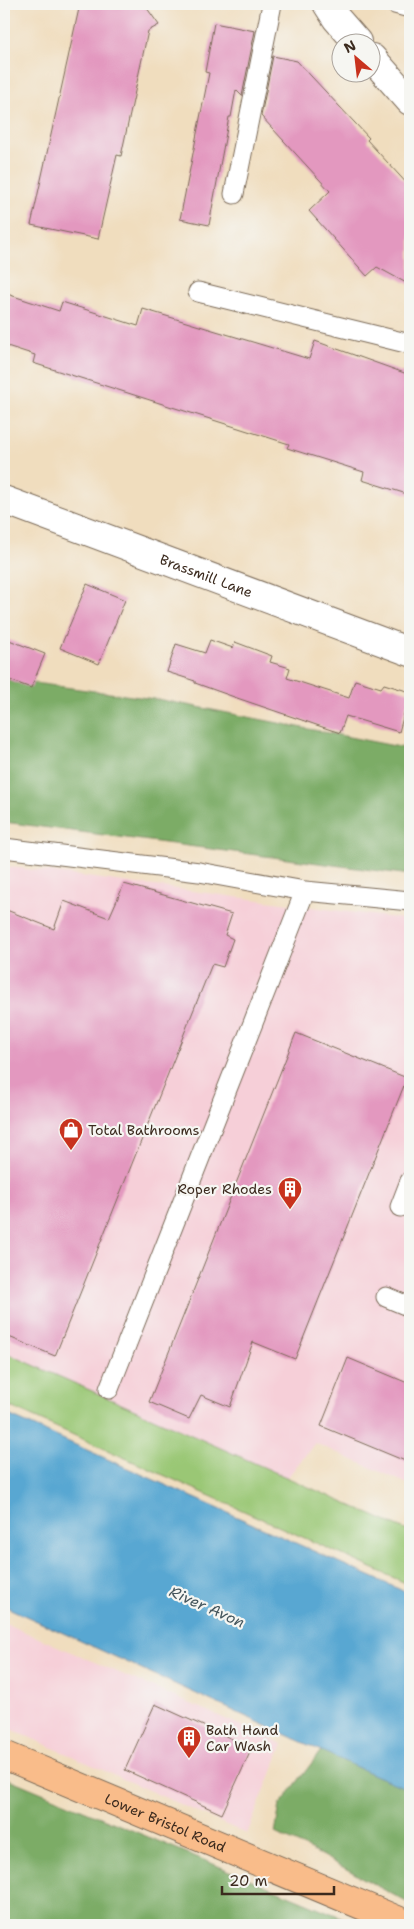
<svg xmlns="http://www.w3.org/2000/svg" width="414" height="1929" viewBox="0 0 414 1929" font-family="'Shantell Sans',sans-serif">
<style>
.built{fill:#f6cfd8}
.green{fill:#9ac775;stroke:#6a784a}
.forest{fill:#7bac66;stroke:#5b6b42}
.water{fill:#58a7d2;stroke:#4a6878}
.building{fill:#e398bf}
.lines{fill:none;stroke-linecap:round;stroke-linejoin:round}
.lane-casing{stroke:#7a6956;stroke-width:21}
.street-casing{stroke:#7a6956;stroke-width:30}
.highway-casing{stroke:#7a6956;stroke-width:30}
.lane{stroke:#fff;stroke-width:19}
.street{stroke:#fff;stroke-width:28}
.highway{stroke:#f9bc8a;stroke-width:28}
.labels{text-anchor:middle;stroke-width:4.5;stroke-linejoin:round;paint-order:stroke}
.street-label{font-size:14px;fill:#3b2a1e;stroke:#f6f6f2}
.poi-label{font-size:14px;fill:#3b2a1e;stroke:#f6f6f2;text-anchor:start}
.water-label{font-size:15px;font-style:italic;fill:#45565d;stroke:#f6f6f2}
</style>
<rect width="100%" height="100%" fill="#f6f6f2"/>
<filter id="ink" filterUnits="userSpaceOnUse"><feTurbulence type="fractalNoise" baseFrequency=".02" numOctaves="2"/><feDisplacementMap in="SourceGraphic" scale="10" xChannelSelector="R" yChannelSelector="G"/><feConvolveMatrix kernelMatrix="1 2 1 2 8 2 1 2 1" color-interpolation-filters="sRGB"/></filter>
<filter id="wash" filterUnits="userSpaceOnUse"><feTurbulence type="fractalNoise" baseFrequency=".0096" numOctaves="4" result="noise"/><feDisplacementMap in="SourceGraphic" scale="20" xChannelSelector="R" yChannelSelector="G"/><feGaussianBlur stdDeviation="1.12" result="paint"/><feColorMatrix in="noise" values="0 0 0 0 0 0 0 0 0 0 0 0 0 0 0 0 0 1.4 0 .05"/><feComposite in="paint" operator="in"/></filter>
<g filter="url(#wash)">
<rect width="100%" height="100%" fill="#f0ddbe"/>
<path class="built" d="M4 866 410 920V1485L315 1443 287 1478 4 1355Z
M4 1623 283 1744 247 1834 4 1726Z"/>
<path class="green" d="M4 1352 410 1532V1585L4 1404Z"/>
<path class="forest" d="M4 679 162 700 410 749V875L4 822Z
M335 1732 410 1752V1904L321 1855 275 1833 280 1805Z
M4 1777 360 1925H4Z"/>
<path class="water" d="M4 1413 410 1594V1790L374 1775 4 1606Z"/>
<g id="blocks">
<path class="building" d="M80 4H144L159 25 148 31 121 156 117 155 98 239 31 225Z
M214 23 255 31 242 96 236 90 231 117H229L209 225 180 219 209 73 205 72Z
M273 56 297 61 369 138 367 140 410 187V285L377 267 367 276 309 211 330 191 261 116Z
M4 293 59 311 62 302 138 326 143 309 309 359 315 341 410 375V495L362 480 364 472 287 448 289 444 33 363 35 355 4 345Z
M87 584 125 600 99 664 60 648Z
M4 638 45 654 31 688 4 678Z
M210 640 233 648 235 642 272 656 270 662 290 668 287 678 349 698 355 680 381 688 384 684 410 692 399 732 346 716 340 733 237 698 195 683V681L167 672 176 644 205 653Z
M124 884 232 914 225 935 233 939 223 967 212 964 55 1356 4 1335V909L54 929 64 901 109 918Z
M296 1033 407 1078 295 1359 253 1342 230 1407 201 1395 189 1419 149 1402Z
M348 1358 410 1384V1463L321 1426Z
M155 1704 252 1748 222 1814 125 1770Z"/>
</g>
</g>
<g filter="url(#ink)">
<use href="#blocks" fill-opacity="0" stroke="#7a6956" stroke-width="1"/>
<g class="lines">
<defs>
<path id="lane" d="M395 4 410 8
M234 194 272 4
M198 292 410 344
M4 848 199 872 305 891 410 901
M400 1207 410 1181
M386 1297 410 1307
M109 1389 305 891"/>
<g id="street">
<path d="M327 4 336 18 357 42"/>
<path d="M372 58 410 101"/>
<path id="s1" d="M4 500 410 652"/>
</g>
<g id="highway">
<path id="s2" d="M4 1755 409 1925"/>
</g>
</defs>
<use href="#lane" class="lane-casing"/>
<use href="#street" class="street-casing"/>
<use href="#highway" class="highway-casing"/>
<use href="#lane" class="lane"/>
<use href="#street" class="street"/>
<use href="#highway" class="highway"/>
</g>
</g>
<defs>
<symbol id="shop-pin" viewBox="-11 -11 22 30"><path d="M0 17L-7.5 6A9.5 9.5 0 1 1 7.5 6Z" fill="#c8321e" stroke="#f6f6f2"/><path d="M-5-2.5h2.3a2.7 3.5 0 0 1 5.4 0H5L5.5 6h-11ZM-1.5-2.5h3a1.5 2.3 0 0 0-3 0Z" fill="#fff"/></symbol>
<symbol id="building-pin" viewBox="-11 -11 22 30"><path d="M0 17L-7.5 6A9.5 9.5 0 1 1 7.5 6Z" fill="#c8321e" stroke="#f6f6f2"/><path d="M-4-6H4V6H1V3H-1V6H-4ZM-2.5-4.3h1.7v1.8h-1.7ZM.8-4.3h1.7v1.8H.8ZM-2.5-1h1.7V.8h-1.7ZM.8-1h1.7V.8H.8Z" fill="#fff"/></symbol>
</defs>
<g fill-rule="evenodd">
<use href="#shop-pin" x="57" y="1116" width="28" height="38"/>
<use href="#building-pin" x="276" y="1175" width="28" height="38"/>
<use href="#building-pin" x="175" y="1724" width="28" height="38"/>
</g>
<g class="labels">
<g class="street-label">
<text dy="5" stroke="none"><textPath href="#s1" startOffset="216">Brassmill Lane</textPath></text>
<text dy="5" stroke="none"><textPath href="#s2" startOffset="175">Lower Bristol Road</textPath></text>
</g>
<g class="poi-label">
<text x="88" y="1135">Total Bathrooms</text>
<text x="272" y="1194" text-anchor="end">Roper Rhodes</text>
<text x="206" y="1735">Bath Hand<tspan x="206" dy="16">Car Wash</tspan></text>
</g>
<g class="water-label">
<text transform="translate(207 1607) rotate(24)" y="5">River Avon</text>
</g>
</g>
<rect width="414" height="1929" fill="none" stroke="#f6f6f2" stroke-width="20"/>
<g transform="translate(356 58) rotate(332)"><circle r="24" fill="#f6f6f2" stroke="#aba49d"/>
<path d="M0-4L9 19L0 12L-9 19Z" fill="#c8321e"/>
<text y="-8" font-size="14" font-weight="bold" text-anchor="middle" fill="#3b2a1e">N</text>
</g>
<path d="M222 1886v8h112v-8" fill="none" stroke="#3b2a1e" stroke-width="2.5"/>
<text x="229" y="1886" font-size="15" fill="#3b2a1e" stroke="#f6f6f2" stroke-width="4" paint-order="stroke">20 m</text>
</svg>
